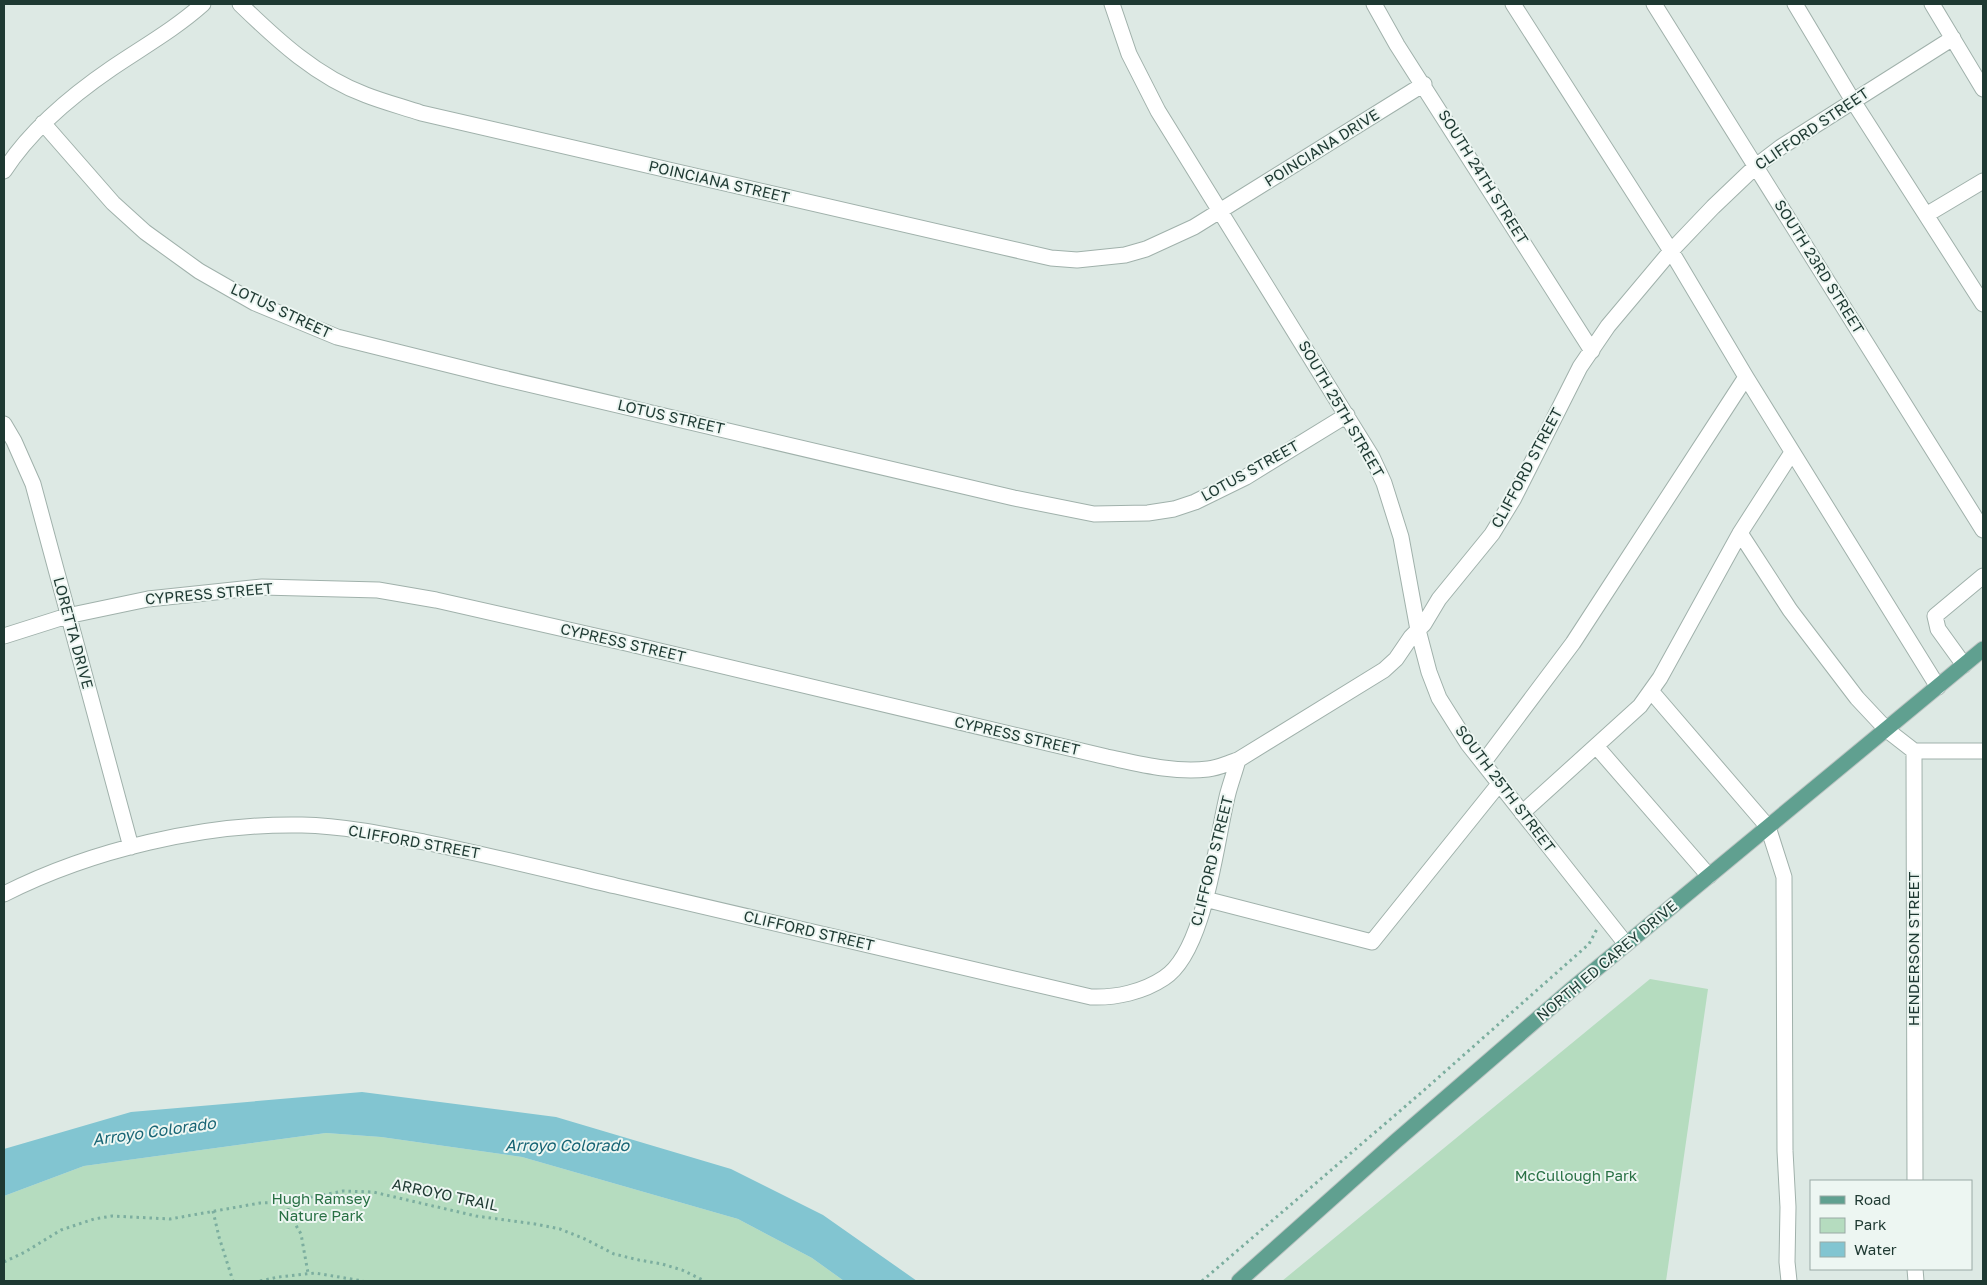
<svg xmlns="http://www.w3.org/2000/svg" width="1987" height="1285" viewBox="0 0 1987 1285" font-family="'Golos Text',sans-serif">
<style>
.green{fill:#b5dcbf}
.water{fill:#82c5d1}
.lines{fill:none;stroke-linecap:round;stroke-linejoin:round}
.minor-casing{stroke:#a0b1ab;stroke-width:17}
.major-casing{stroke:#bcc4c2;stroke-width:17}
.path{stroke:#7cae9f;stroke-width:3;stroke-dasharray:2.5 4;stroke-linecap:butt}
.minor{stroke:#fff;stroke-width:15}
.major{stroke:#60a090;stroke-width:15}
.labels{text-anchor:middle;stroke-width:4;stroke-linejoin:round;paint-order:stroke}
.street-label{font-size:15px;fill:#1e3932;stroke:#edf6f2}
.park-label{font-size:15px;fill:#287044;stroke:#edf6f2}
.water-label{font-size:16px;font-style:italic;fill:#186575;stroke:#edf6f2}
</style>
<rect width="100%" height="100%" fill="#dde9e4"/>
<path class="green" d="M1650 979 1708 989 1666 1281H1282Z
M326 1133 381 1137 522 1157 738 1219 812 1258 844 1281H4V1196L84 1166Z"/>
<path class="water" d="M362 1092 556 1117 731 1169 823 1215 917 1281H844L812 1258 738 1219 522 1157 381 1137 326 1133 84 1166 4 1196V1149L131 1112Z"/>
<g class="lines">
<defs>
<path id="minor" d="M240 4C277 40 317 77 366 95 384 102 403 107 421 113L1051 258 1077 260 1125 255 1146 249 1194 227 1424 84
M1112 4 1129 54 1158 111 1372 457 1384 483 1401 537 1418 630 1429 672 1439 698 1468 744 1626 944
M1374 4 1397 45 1592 351
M1513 4 1671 251 1746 377 1938 687
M1654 4 1983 530
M1795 4 1853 101 1983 304
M1932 4 1983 89
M43 123 113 203 145 232 199 271 255 303 337 337 498 377 1014 498 1094 514 1148 513 1174 509 1195 502 1246 477 1347 415
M4 171C31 129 71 96 112 68 143 47 175 29 203 4
M1926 215 1983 181
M4 424 14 441 33 484 131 847
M1740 533 1790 610 1857 698 1887 730 1914 751
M4 636 67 616 148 599 262 587 378 590 436 600 626 643 1107 757C1140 764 1174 773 1208 769 1218 768 1228 763 1238 760
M1964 665 1938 629 1935 616 1983 576
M1651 691 1768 827 1784 877 1785 1151 1788 1207 1787 1262 1789 1281
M1596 746 1709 876
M1914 751 1915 1181
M1914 751H1983
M1483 763 1573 643 1746 377
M1522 813 1640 706 1660 678 1740 533 1789 457 1793 453
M4 894C91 850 204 823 302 825 343 826 383 834 424 842 488 855 552 871 616 886 774 923 933 960 1091 997 1116 998 1143 992 1164 978 1206 951 1216 839 1228 793 1231 782 1235 771 1238 760L1384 670 1396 659 1411 637 1424 624 1439 599 1492 534 1514 498 1580 367 1608 326 1671 251 1713 207 1756 166 1781 147 1953 38
M1205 899 1372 942 1499 784
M1915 1269 1916 1281"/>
<path id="major" d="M1239 1281 1396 1141 1572 989 1983 649"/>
</defs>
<use href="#minor" class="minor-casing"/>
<use href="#major" class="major-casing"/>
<path class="path" d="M286 1202 290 1215 301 1234 308 1273
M213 1211 219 1237 233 1281
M4 1262 25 1252 61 1230 94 1219 112 1216 170 1219 260 1203 286 1202 343 1191 373 1192 476 1216 535 1224 560 1229 585 1239 614 1254 639 1260 662 1264 682 1270 705 1281
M260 1281 278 1277 315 1273 363 1281
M1202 1281 1422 1092 1589 944 1597 929"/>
<use href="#minor" class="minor"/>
<use href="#major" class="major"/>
</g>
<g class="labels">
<g class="street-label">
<text transform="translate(1812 129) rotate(-34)" y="5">CLIFFORD STREET</text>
<text transform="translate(1322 148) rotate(-32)" y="5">POINCIANA DRIVE</text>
<text transform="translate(1483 177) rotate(58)" y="5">SOUTH 24TH STREET</text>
<text transform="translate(719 182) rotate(13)" y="5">POINCIANA STREET</text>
<text transform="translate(1819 267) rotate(58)" y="5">SOUTH 23RD STREET</text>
<text transform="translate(281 311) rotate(25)" y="5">LOTUS STREET</text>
<text transform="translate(1341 409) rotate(60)" y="5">SOUTH 25TH STREET</text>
<text transform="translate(671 417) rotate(13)" y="5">LOTUS STREET</text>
<text transform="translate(1527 468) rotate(-62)" y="5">CLIFFORD STREET</text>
<text transform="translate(1250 471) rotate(-29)" y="5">LOTUS STREET</text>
<text transform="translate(209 594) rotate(-5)" y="5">CYPRESS STREET</text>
<text transform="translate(73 633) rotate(75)" y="5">LORETTA DRIVE</text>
<text transform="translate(623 643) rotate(13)" y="5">CYPRESS STREET</text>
<text transform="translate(1017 736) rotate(13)" y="5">CYPRESS STREET</text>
<text transform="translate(1505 789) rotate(53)" y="5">SOUTH 25TH STREET</text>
<text transform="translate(414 842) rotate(10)" y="5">CLIFFORD STREET</text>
<text transform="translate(1212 861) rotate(-76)" y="5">CLIFFORD STREET</text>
<text transform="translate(809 931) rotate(13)" y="5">CLIFFORD STREET</text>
<text transform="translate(1914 949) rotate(-90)" y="5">HENDERSON STREET</text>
<text transform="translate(1607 961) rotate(-40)" y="5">NORTH ED CAREY DRIVE</text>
<text transform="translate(445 1195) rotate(12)" y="5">ARROYO TRAIL</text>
</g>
<g class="park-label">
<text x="1576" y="1181">McCullough Park</text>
<text x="321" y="1204">Hugh Ramsey<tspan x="321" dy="17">Nature Park</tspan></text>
</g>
<g class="water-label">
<text transform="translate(154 1131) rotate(-8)" y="6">Arroyo Colorado</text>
<text x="567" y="1151">Arroyo Colorado</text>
</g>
</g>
<rect width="1987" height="1285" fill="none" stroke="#1e3932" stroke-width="10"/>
<rect x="1810" y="1180" width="162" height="90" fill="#edf6f2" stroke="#9aaaa5"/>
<rect x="1820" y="1196" width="25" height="8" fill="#60a090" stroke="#9aaaa5"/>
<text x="1854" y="1205" font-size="15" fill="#1e3932">Road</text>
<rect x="1820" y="1218" width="25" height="15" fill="#b5dcbf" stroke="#9aaaa5"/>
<text x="1854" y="1230" font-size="15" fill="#1e3932">Park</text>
<rect x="1820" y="1242" width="25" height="15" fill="#82c5d1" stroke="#9aaaa5"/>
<text x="1854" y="1255" font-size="15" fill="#1e3932">Water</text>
</svg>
